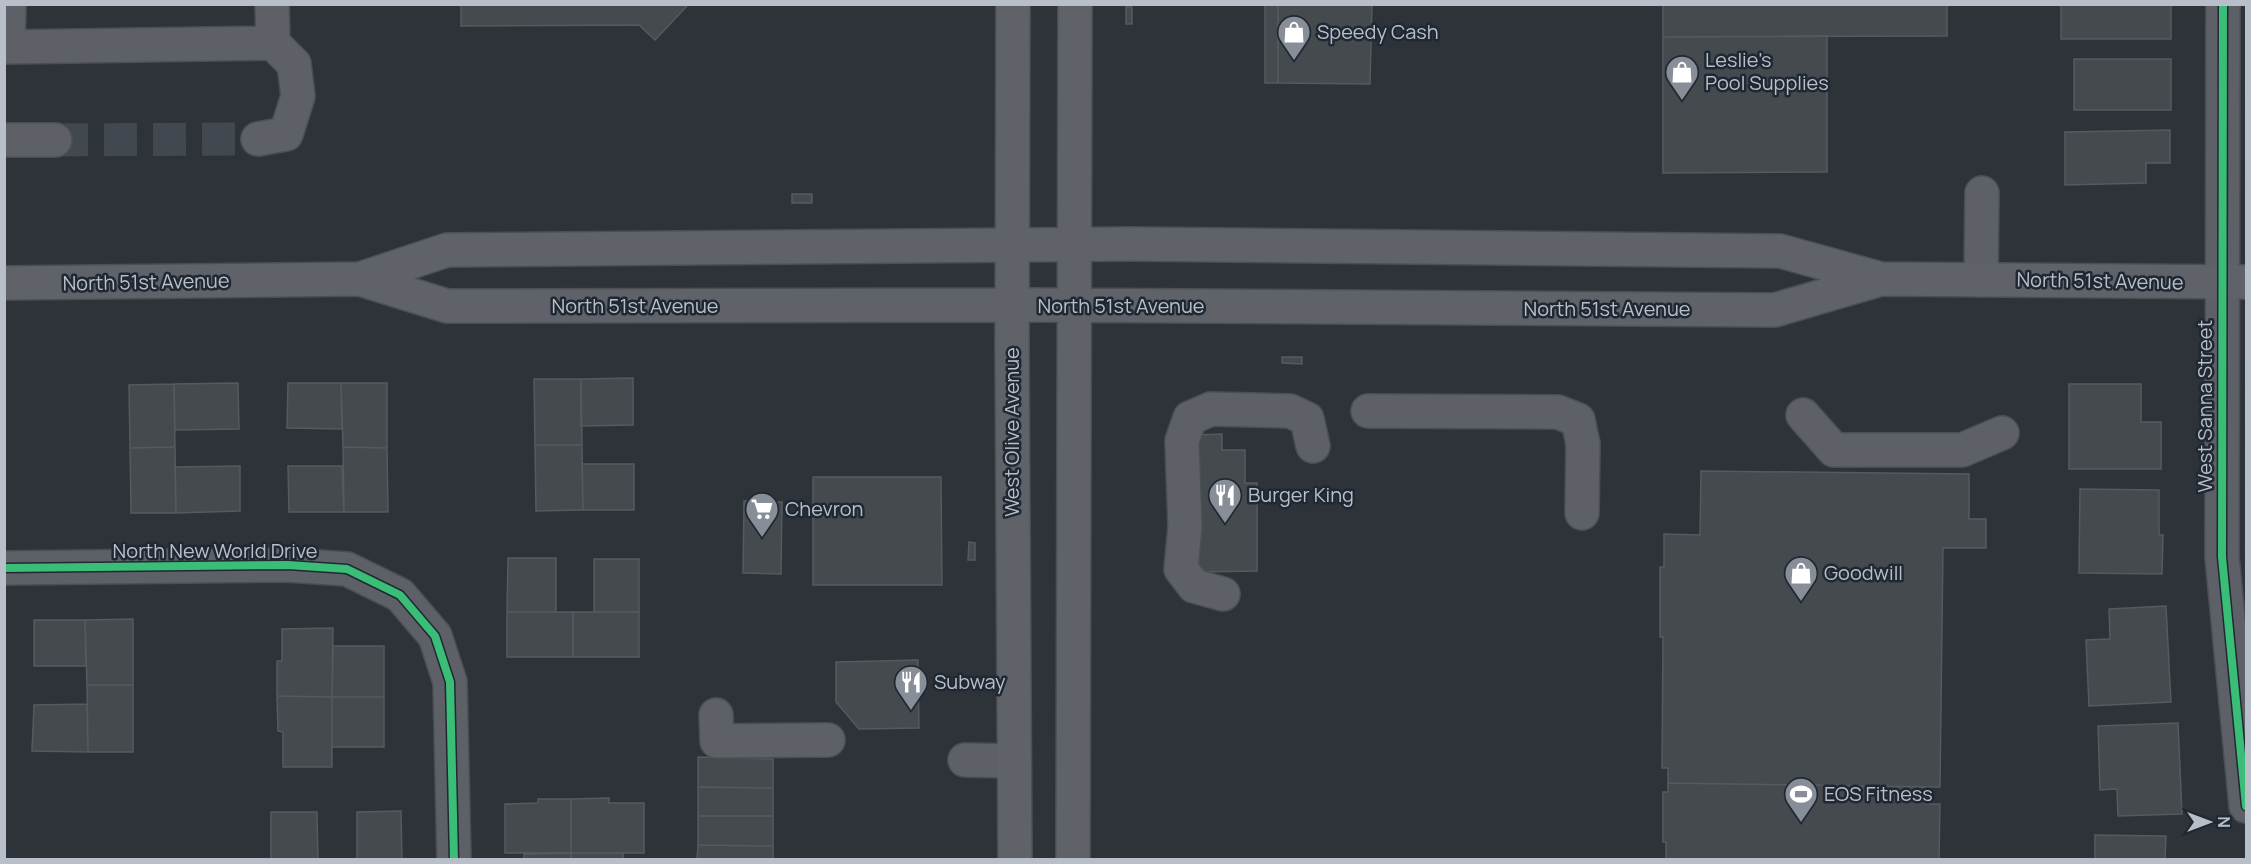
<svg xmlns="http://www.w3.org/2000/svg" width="2251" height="864" viewBox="0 0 2251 864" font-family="Manrope,sans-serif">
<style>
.building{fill:#454a4f;stroke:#555a61;stroke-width:1.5}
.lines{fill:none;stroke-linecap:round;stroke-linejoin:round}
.minor-tunnel{stroke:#42484f;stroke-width:33;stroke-dasharray:33 16;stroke-linecap:butt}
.minor-casing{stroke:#4a4f54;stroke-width:36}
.major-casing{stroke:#4a4f56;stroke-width:36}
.minor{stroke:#5d6167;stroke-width:33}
.major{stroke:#5f6369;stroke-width:33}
.cycleway-casing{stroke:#202933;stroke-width:11}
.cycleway{stroke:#3abd76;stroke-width:8}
.labels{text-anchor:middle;stroke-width:5;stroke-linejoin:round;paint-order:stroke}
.poi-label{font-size:20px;fill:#b8bfc9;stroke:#202933;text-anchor:start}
.street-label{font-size:20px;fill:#b8bfc9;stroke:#202933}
</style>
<rect width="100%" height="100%" fill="#2d3339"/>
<path class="building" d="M461 4H685L687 6 655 40 639 25 461 26Z
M1265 4H1278V83H1265Z
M1278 4H1372L1370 84 1278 83Z
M1663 4H1947V36L1663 37Z
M2061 4H2171V39H2061Z
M1126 7H1132V24H1126Z
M1827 36V172L1663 173V37Z
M2074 59H2171V110H2074Z
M2170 130V163H2146V183L2065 185V132Z
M792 194H812V203H792Z
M1282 357H1302V364L1282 363Z
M633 378V425L581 426V379Z
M534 379H581L582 445H535Z
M238 383 239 429 175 430 174 384Z
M288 383H341L342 429 287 428Z
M341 383H387V448L343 447Z
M174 384 175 447 130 448 129 385Z
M2069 384H2141V422H2161V469H2069Z
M1222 434V450H1245V483H1257V571L1198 572V435Z
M535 445H582L583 510 536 511Z
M175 447 176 513H131L130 448Z
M343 447 387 448 388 512H344Z
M582 464H634V510H583Z
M240 466V511L176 513 175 467Z
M288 466H342L344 512H289Z
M1701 471 1969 474V519H1986V548H1943L1940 787 1668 783V768H1662L1663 637H1660V567H1664V534L1700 535Z
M813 477H941L942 585H813Z
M2080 489 2159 490V535H2163L2162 574 2079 573Z
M744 501 782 502 781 574 743 573Z
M969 542 975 543V560H968Z
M508 558H556V612H507Z
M594 559H639V612H594Z
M2166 606 2171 702 2089 706 2086 640 2110 639 2109 609Z
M507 612H573V657H507Z
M573 612H639V657H573Z
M133 619V685H87L85 620Z
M34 620H85L86 666H34Z
M333 628 332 697 277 696V661H282V629Z
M333 646H384V697H332Z
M918 660 919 728 859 729 836 702V662Z
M87 685H133V752H88Z
M277 696 332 697V767H283V732L278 731Z
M332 697H384V747H332Z
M87 704 88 752 32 751 34 705Z
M2178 723 2182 814 2118 816 2117 789 2100 790 2098 726Z
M698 757 773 759V788L698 787Z
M1668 783 1925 787V804H1940L1939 860H1666V842H1663V792H1668Z
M698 787 773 788V816H698Z
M609 798V803H644V853H571V799Z
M538 799H571V853H505V804L538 803Z
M401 811 402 860H357V812Z
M271 812H317L318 860H271Z
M698 816H773V846L698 845Z
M2095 835 2166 836 2165 860H2095Z
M698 845 773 846V860H697Z
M571 853V860H524V854Z
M571 853H623V860H571Z"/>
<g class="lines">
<path class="minor-tunnel" d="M55 140 258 139"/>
<defs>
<path id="minor" d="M9 4 8 47 273 43 272 4
M2223 4 2222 557 2246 806
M258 139 286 134 298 96 294 64 273 43
M4 140H55
M1981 280 1982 193
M1368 411 1558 412 1578 420 1583 444 1582 513
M1803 415 1834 450H1962L2002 433
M4 568 288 565 347 569 400 595 435 636 450 682 454 860
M1223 594 1194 586 1181 569 1185 527 1182 441 1190 418 1211 409 1290 411 1307 419 1313 446
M716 715 717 741 828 740
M965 760 1014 761"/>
<path id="major" d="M1013 4 1012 349 1015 860
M360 279 447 306 1038 305 1775 310 1881 279
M4 283 360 279 447 250 1130 244 1780 251 1881 279 2246 282
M1073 860 1075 4"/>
</defs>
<use href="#minor" class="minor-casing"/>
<use href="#major" class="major-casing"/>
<use href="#minor" class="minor"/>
<use href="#major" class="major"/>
<defs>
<path id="cycleway" d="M2223 4 2222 557 2246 806
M4 568 288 565 347 569 400 595 435 636 450 682 454 860"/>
</defs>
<use href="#cycleway" class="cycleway-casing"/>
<use href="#cycleway" class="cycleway"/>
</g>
<defs>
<symbol id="shop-pin" viewBox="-11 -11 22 30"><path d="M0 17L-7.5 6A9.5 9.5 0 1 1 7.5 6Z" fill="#878e97" stroke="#202933"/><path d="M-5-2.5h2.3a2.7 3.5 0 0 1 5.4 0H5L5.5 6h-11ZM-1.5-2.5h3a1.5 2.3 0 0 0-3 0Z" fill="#fff"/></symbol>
<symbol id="restaurant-pin" viewBox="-11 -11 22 30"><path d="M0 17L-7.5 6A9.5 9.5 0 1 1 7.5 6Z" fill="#878e97" stroke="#202933"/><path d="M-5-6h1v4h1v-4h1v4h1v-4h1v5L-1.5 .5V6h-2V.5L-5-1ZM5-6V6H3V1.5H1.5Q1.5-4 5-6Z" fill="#fff"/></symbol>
<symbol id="supermarket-pin" viewBox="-11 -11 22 30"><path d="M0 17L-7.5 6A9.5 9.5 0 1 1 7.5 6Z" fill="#878e97" stroke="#202933"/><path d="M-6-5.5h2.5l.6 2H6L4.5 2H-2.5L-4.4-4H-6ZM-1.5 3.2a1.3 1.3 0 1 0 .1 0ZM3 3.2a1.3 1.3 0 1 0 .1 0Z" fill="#fff"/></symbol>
<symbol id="stadium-pin" viewBox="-11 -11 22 30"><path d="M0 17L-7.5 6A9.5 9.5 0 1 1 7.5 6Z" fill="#878e97" stroke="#202933"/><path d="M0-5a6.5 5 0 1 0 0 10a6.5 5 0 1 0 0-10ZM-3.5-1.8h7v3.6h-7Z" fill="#fff"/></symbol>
</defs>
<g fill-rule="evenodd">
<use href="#shop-pin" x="1275" y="13" width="38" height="52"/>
<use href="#shop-pin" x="1663" y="53" width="38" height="52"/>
<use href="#restaurant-pin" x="1206" y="476" width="38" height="52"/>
<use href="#supermarket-pin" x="743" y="490" width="38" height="52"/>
<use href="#shop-pin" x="1782" y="554" width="38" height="52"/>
<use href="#restaurant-pin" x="892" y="663" width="38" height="52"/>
<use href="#stadium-pin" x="1782" y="775" width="38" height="52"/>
</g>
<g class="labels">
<g class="poi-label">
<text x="1317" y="39">Speedy Cash</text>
<text x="1705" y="67">Leslie's<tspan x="1705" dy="23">Pool Supplies</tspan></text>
<text x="1248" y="502">Burger King</text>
<text x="785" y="516">Chevron</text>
<text x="1824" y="580">Goodwill</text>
<text x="934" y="689">Subway</text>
<text x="1824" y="801">EOS Fitness</text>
</g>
<g class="street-label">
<text transform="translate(2100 281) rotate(1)" y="7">North 51st Avenue</text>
<text transform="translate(146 282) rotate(-1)" y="7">North 51st Avenue</text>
<text x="635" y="313">North 51st Avenue</text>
<text x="1121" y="313">North 51st Avenue</text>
<text x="1607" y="316">North 51st Avenue</text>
<text transform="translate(2205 406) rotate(-90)" y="7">West Sanna Street</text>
<text transform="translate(1012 432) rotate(-90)" y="7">West Olive Avenue</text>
<text x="215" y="558">North New World Drive</text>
</g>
</g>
<rect width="2251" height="864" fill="none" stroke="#b8bfc9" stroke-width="12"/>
<g transform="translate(2209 822) rotate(90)" stroke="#202933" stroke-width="4.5" paint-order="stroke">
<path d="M0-4.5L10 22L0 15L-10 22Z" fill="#b8bfc9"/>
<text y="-9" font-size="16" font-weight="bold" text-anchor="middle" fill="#b8bfc9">N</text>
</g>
</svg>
